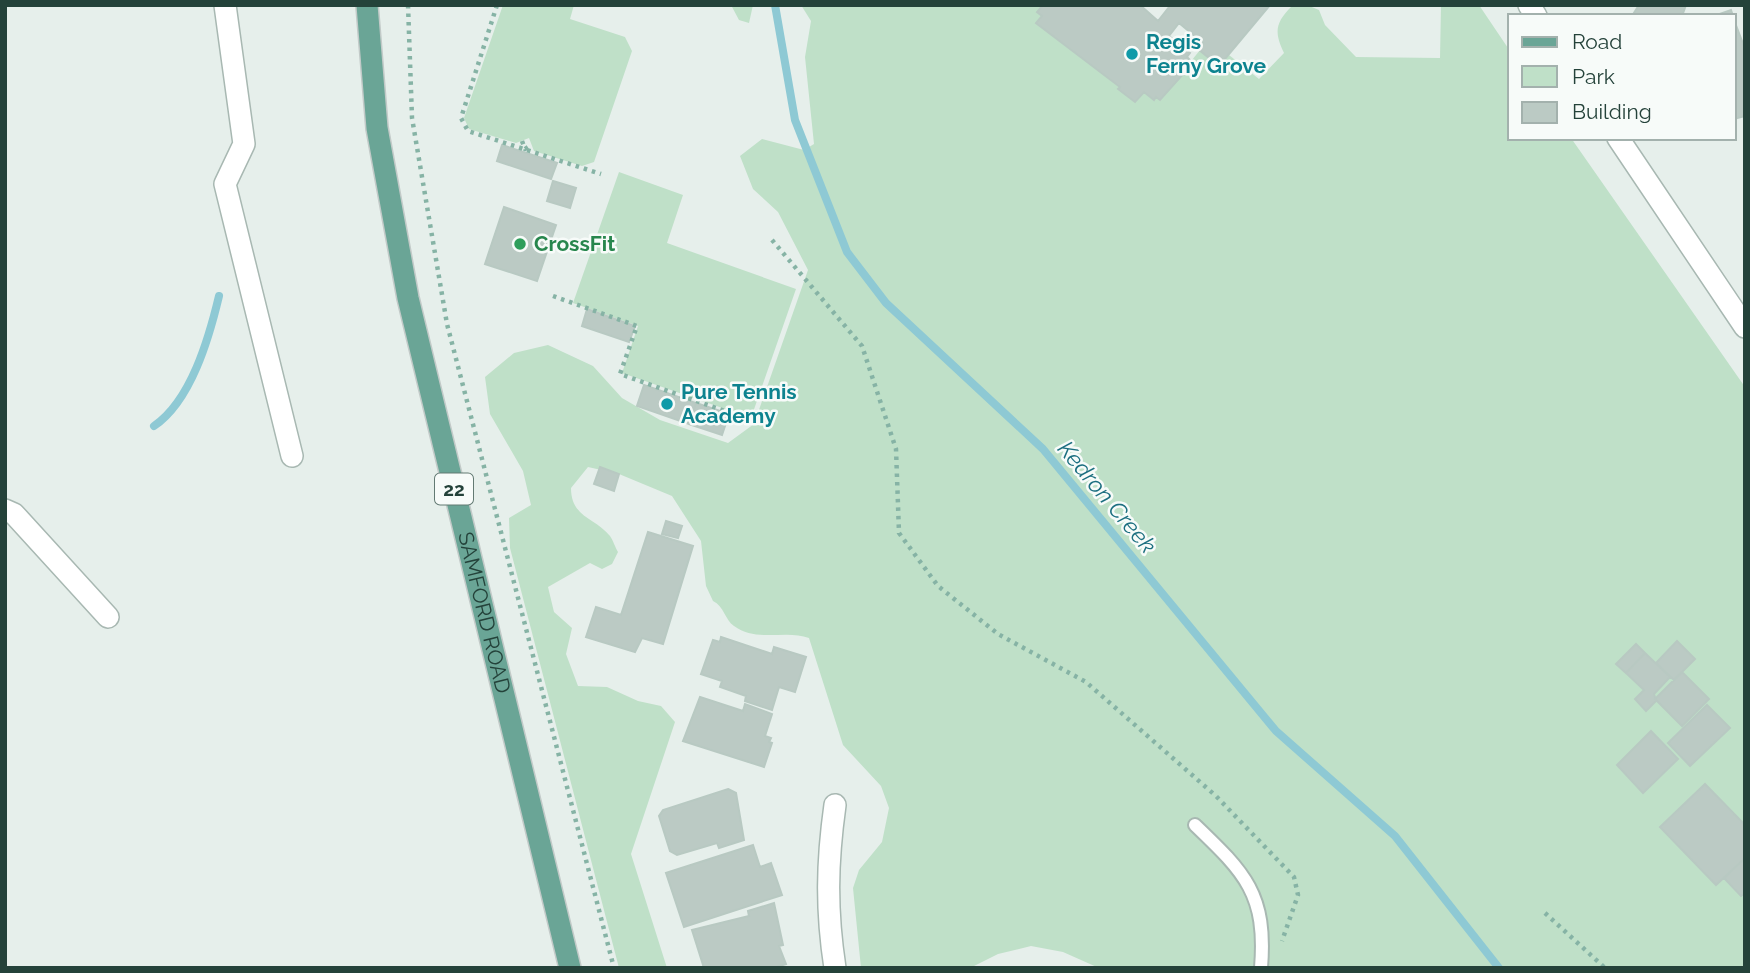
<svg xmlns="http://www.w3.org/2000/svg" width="1750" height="973" viewBox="0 0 1750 973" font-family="Raleway,sans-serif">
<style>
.green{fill:#bfe0c8}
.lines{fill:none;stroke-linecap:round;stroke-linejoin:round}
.stream{stroke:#8ec9d4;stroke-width:8}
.building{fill:#bbcac4;stroke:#b8c9c2;stroke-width:2}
.lane-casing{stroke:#a8b8b2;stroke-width:16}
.street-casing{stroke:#a8b8b2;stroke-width:24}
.primary-casing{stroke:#c2cac8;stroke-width:24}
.path{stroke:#86b3a5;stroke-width:4.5;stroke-dasharray:3.5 5;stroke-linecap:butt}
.lane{stroke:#fff;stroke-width:12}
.street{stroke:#fff;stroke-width:21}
.primary{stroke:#6aa596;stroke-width:21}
.culture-dot{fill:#0f9aa8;stroke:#f7fbf9;stroke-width:2.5}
.leisure-dot{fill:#2e9e5b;stroke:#f7fbf9;stroke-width:2.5}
.labels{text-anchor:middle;stroke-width:5;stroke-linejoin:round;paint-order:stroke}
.shield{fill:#f7fbf9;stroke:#637a73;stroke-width:2}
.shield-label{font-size:19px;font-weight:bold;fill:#24423a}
.culture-label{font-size:21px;font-weight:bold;fill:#0d838f;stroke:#f7fbf9;text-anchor:start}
.leisure-label{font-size:21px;font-weight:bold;fill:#27864d;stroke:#f7fbf9;text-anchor:start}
.street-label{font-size:21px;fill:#24423a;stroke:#f7fbf9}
.water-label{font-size:23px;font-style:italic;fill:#1c6f80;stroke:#f7fbf9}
</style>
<rect width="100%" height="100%" fill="#e6efeb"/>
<path class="green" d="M503 5H574L570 19 625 37 632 51 594 162 582 166 534 151 529 138 516 143 469 129 464 118Z
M731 5H753L749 23 739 20Z
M801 5H1043L1042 16 1037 23 1120 87 1119 89 1144 92 1160 100 1200 50 1219 66 1229 55 1259 79 1284 53C1274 32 1275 23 1292 6L1307 5 1319 10 1325 25 1356 57 1440 58 1441 5H1479L1510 51V138H1571L1745 387V968H1099L1063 952 1031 946 998 954 970 968H861L853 888 859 870 882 842 889 808 881 786 843 745 809 638C786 629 757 643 734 626 725 620 724 606 713 601L706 586 701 541 672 496 619 474 588 467 571 488C571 518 596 518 610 536 613 540 615 547 618 552L612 564 602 569 590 563 548 587 554 612 572 628 566 654 578 686 607 687 638 701 661 706 675 722 631 854 667 968H619L510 548 509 518 531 505 523 471 490 414 485 377 514 353 548 345 593 366 622 398 660 420 728 443 754 424 808 270 778 212 753 189 740 156 762 139 804 150 814 144 805 57 811 21Z
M619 172 683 195 667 243 796 289 751 418 622 373 638 326 573 303Z"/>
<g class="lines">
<path class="stream" d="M775 5 795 120 847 252 886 303 1043 449 1276 731 1395 836 1499 968
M154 426C191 401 209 338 219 296"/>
</g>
<path class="building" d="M1043 5H1140L1158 21 1169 7 1167 5H1270L1219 66 1198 49 1203 43 1179 23 1169 36 1190 53 1187 57 1193 63 1160 100 1156 97 1154 100 1144 92 1135 102 1118 89 1120 87 1036 23 1042 16 1037 12Z
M1639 5H1686L1682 16H1632Z
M1731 10 1733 16H1714Z
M1734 20 1745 49V116L1734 119Z
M502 145 557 163 551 179 497 161Z
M553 181 576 188 570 208 547 201Z
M504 207 556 225 537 281 485 264Z
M587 309 635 326 629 342 582 326Z
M644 385 696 403 689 424 637 406Z
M696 403 729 414 722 435 689 424Z
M600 467 619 474 614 491 594 484Z
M666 521 682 526 678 538 662 534Z
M648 532 693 546 663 644 642 638 635 652 586 637 596 607 621 615Z
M721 637 772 654 774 647 806 657 795 692 779 687 772 710 745 701 746 696 720 687 722 681 701 674 713 640 720 642Z
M1677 641 1695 659 1674 680 1656 663Z
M1636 644 1645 653 1626 673 1616 664Z
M1645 653 1670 677 1654 694 1656 701 1646 711 1635 699 1644 690 1626 673Z
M1682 672 1709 699 1682 726 1655 699Z
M700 697 743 711 745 704 772 714 765 736 771 738 769 742 772 743 764 767 683 741Z
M1707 705 1730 728 1690 766 1668 743Z
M1651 731 1678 759 1643 793 1617 765Z
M1705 784 1745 825V858L1716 885 1660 827Z
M728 789 736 793 744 840 719 848 717 843 677 855 670 851 659 816 663 810Z
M753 845 760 867 771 863 782 895 684 927 666 873Z
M1745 858V893L1741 896 1724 878Z
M774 903 783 945 779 946 786 964 773 968H704L692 930 749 916 748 911Z"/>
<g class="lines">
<defs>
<path id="lane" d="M1195 825C1245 873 1267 894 1261 968"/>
<path id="street" d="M225 5 244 144 225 184 292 456
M1529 5 1536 16
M1618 138 1745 327
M5 510 14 514 108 617
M835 805C827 862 826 910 835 968"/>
<g id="primary">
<path id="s1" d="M367 5 377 128 408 298 570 968"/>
</g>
</defs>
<use href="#lane" class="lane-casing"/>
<use href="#street" class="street-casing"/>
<use href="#primary" class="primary-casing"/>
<path class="path" d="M408 5 412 118 447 324 614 968
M497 5 461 118 468 131 601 174
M522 141 525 149 531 145
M772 240 862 346 896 449 899 533 938 586 998 634 1086 682 1216 796 1294 877 1298 895 1282 941
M553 296 637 326 620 374 750 420
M1545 913 1605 968"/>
<use href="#lane" class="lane"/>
<use href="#street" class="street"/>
<use href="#primary" class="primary"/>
</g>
<g class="culture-dot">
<circle cx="1132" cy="54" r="7"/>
<circle cx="667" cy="404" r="7"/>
</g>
<circle class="leisure-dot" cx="520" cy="244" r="7"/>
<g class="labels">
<rect class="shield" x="435" y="473.5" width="38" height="31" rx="5"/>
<g class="shield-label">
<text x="454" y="496">22</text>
</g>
<g class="culture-label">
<text x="1146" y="49">Regis<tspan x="1146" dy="24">Ferny Grove</tspan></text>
<text x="681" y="399">Pure Tennis<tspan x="681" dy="24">Academy</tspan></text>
</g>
<g class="leisure-label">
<text x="534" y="251">CrossFit</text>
</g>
<g class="street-label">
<text dy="7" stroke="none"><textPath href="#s1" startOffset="620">SAMFORD ROAD</textPath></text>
</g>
<g class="water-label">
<text transform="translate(1107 497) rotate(50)" y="8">Kedron Creek</text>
</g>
</g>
<rect width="1750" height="973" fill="none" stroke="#24423a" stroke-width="14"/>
<rect x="1508" y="14" width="228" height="126" fill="#f7fbf9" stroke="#a3b1ad" stroke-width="2"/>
<rect x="1522" y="37" width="35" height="10" fill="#6aa596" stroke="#a3b1ad" stroke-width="2"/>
<text x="1572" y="49" font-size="21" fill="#24423a">Road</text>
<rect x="1522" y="66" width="35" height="21" fill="#bfe0c8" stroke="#a3b1ad" stroke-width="2"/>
<text x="1572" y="84" font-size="21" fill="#24423a">Park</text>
<rect x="1522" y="102" width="35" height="21" fill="#bbcac4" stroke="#a3b1ad" stroke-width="2"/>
<text x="1572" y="119" font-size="21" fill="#24423a">Building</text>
</svg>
